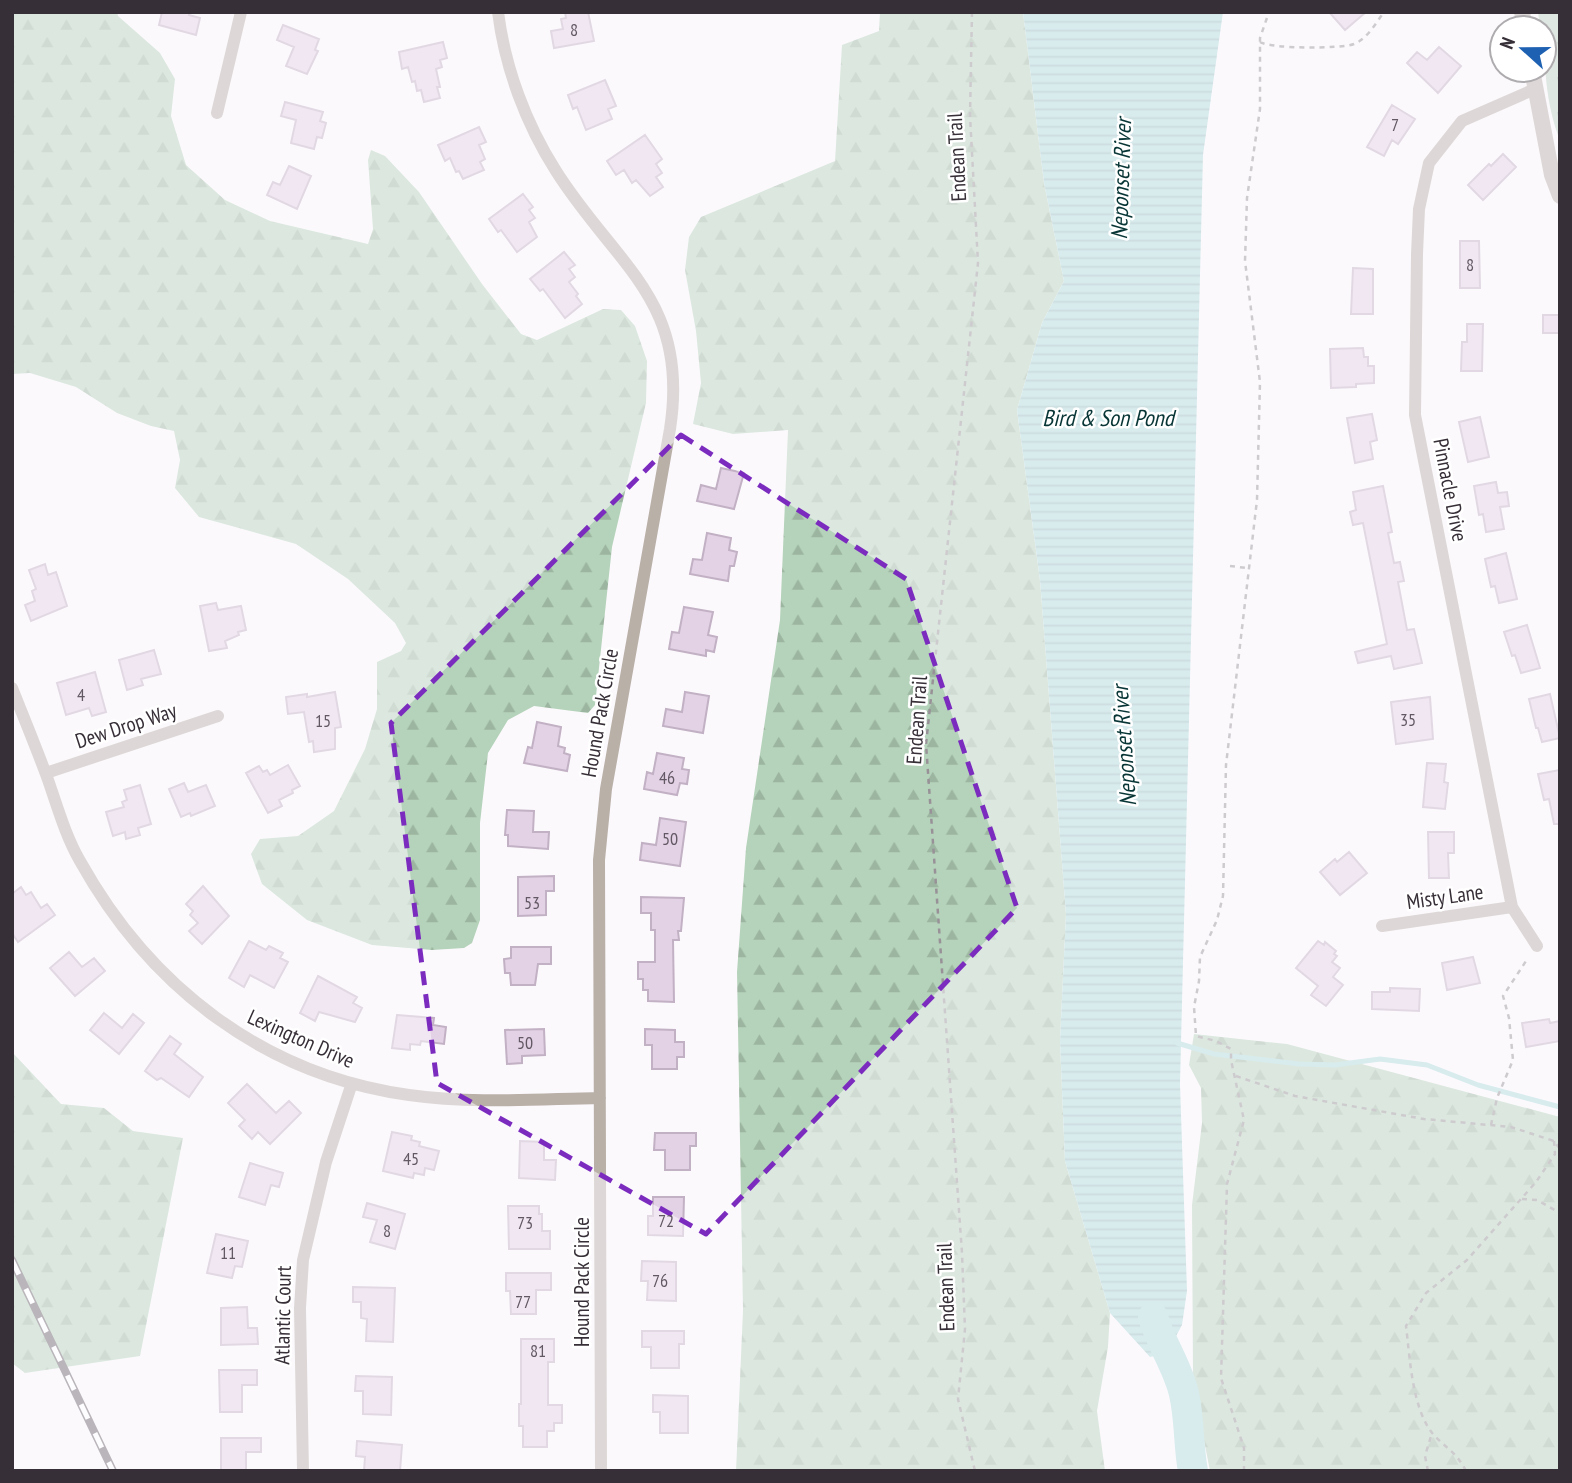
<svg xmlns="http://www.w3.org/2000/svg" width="1572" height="1483" viewBox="0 0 1572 1483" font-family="'PT Sans Narrow',sans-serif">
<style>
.grass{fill:url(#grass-tufts)}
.forest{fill:url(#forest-firs)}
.water{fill:url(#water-rules)}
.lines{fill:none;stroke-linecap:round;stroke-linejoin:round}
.stream{stroke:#addada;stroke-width:5}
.river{stroke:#addada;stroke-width:30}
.building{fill:#e3d1e6;stroke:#c2b0c4;stroke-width:2}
.path{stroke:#989298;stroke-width:2.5;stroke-dasharray:5 5;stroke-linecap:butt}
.minor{stroke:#b9b0a8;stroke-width:12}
.tertiary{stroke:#b9b0a8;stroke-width:16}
.rail-casing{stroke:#6a636a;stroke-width:8}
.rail{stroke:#fff;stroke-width:5;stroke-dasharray:16;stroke-linecap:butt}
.marked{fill:none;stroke:#7b2cbf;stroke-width:5;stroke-dasharray:14 9;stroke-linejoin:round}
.labels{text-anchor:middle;stroke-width:5;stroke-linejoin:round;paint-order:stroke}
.number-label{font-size:18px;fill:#625863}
.street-label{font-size:21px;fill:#372f37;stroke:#fff}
.water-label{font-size:23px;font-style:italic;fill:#083535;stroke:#fff}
</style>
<defs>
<pattern id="grass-tufts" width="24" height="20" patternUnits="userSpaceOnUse" patternTransform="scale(1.75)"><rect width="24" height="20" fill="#bbd1bf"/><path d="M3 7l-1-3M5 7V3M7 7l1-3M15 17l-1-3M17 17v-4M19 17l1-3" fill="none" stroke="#a1b4a5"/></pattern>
<pattern id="forest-firs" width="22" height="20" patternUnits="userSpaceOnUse" patternTransform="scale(1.75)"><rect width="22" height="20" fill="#b5d3ba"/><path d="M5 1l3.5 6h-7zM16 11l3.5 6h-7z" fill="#9cb5a0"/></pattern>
<pattern id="water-rules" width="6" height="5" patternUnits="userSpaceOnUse" patternTransform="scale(1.75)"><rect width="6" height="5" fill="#addada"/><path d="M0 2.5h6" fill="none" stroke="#95bbbc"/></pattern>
</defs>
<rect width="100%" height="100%" fill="#fcf9fd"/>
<path class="grass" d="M1538 12H1560V140C1546 106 1544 65 1544 28H1540Z"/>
<path class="forest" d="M12 12H117L118 16 160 53 175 79 171 116 186 165 225 200 270 221 368 244 373 229 368 160 371 150 385 156 419 192 482 284 521 334 537 340 603 309 621 310 635 326 647 361 646 403 612 547 595 705 588 713 534 706 508 720 488 753 480 823V920L472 943 464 948 432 950 372 945 307 920 262 884 251 854 260 839 298 836 334 811 365 749 377 709V662L401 651 406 643 395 623 348 579 296 544 199 517 175 488 180 460 174 431 151 426 117 413 76 387 30 373 12 374Z
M880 12H1023L1044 183 1064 281 1042 323 1017 410 1040 580 1066 914 1060 1041 1065 1161 1110 1313 1108 1347 1097 1411 1105 1471H736L743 1310 737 972 746 848 780 620 788 430 733 434 693 424 701 383 696 331 685 270 689 237 701 217 835 161 842 45 879 31Z
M1194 1034 1287 1044 1560 1117V1471H1210L1193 1384 1192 1205 1202 1123 1201 1088 1189 1065Z
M12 1052 61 1104 104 1108 133 1131 183 1138 140 1356 25 1373 12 1363Z"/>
<path class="water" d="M1023 12H1223L1203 155 1180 1084 1187 1291 1182 1325 1167 1353 1150 1357 1110 1313 1065 1161 1060 1041 1066 914 1040 580 1017 410 1042 323 1064 281 1044 183Z"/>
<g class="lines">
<path class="stream" d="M1177 1043 1214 1054 1299 1064 1335 1065 1380 1059 1427 1065 1478 1085 1560 1107"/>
<path class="river" d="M1153 1317C1161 1344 1178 1367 1184 1394 1190 1420 1188 1445 1193 1471"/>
</g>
<path class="building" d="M162 12H190L189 15 200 18 196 35 159 25Z
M565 12H588L594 41 554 48 551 31 563 29 561 19 566 18Z
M1329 12H1366L1345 30Z
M283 25 319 39 315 50 318 51 307 74 286 66 294 47 277 40Z
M443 42 447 58 440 60 442 67 436 69 440 87H437L440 98 424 102 421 90 417 91 415 81 412 82 408 67 402 69 399 52Z
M1439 47 1461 66 1438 93 1407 63 1417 52 1427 60Z
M605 80 616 106 608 109 612 119 586 130 577 107 573 109 568 95Z
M285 102 323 112 320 121 326 123 322 138 317 137 314 149 291 143 296 120 281 116Z
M1392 105 1415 119 1398 144 1392 140 1384 156 1367 147Z
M479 127 486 142 479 145 485 159 480 162 484 170 463 179 459 171 456 172 450 158 445 161 438 145Z
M645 135 662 159 656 164 662 173 656 177 663 187 650 196 636 180 632 183 624 170 616 175 607 161Z
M1503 154 1516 167 1483 200 1468 185 1489 164 1491 166Z
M289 166 311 176 297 209 267 195 273 182 280 185Z
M523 194 533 207 529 210 535 218 529 222 537 237 517 252 501 230 498 232 489 219Z
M1460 241H1479L1480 288H1460Z
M564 252 575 265 569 269 575 277 569 282 578 294 576 296 582 304 565 318 543 289 540 291 530 279Z
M1353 268 1373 269V314H1351Z
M1543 315H1560V333H1543Z
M1467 324H1483L1482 371H1461L1462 342H1467Z
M1363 348 1364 357H1368V366H1374V383L1356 384V387L1331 388 1330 349Z
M1372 414 1377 440 1370 442 1373 459 1355 463 1347 418Z
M1480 417 1489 457 1468 462 1459 422Z
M721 468 744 473 734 509 697 501 701 485 716 489Z
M1496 482 1498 493 1507 492 1509 506 1500 507 1504 529 1486 532 1483 514 1479 515 1474 486Z
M1383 486 1392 532 1388 533 1394 563 1400 562 1404 581 1398 582 1407 630 1414 629 1422 663 1394 669 1391 656 1358 663 1355 652 1387 644 1363 523 1353 525 1350 512 1356 510 1353 492Z
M707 533 731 538 729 550 737 552 734 566H730L728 581 690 574 693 559 702 560Z
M1506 553 1517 599 1499 603 1495 586 1491 587 1485 559Z
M45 564 48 575 56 572 67 606 31 621 25 605 35 601 32 591 36 589 29 570Z
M216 603 218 610 241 606 246 630 238 632 239 635 225 641 227 648 209 651 200 606Z
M684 607 713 612 708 635 717 637 714 652 706 650V656L669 649 672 632 679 633Z
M1527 625 1540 668 1521 673 1515 655 1512 656 1504 632Z
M154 650 161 674 141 679 143 685 127 690 119 660Z
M95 672 106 712 92 716 89 708 66 715 57 683Z
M335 692 341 727 335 728V749L314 752 313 741 309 742 304 712 288 714 286 697 307 694V697Z
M685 692 709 696 703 733 663 726 666 709 682 712Z
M1550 694 1560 738 1542 742 1538 728H1536L1529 699Z
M1430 697 1433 739 1396 744 1391 702Z
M537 722 561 727 558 746 565 748 564 753 570 755 567 771 524 763 528 747 532 748Z
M657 753 684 758 682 769 689 770 687 784 680 783 677 795 644 789 647 772 653 774Z
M1427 763 1446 764 1444 782 1448 783 1445 809 1423 807Z
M288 765 300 786 292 790 293 793 279 800 282 806 268 813 246 773 259 766 263 772 267 770 270 775Z
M1560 770V824H1554L1549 799 1544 800 1538 774Z
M184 783 188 792 206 785 215 806 191 816 190 813 181 817 169 789Z
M140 785 151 824 138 828 140 835 126 839 125 832 113 836 106 812 124 807 122 802 127 800 124 790Z
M507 810 534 811 533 832H549L548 849 508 846V835H505Z
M660 818 686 822 680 866 640 860 642 843 656 845Z
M1428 832H1454V853H1448L1449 878H1429Z
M1349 852 1367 873 1340 895 1320 872 1335 859 1337 862Z
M554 876V891H546V915L518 916V877Z
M203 886 229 916 202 944 189 931 198 923 190 915 193 911 186 904Z
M21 887 26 895 31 892 41 908 47 904 55 915 18 942 12 933V894Z
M641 897 684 898 681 931H678L679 940H673L674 1002 648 1001V990H643V979H638V962H655V930H651V913H641Z
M249 941 266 950 269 946 283 953 280 958 288 962 274 988 250 975 244 987 229 978Z
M1318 941 1324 945 1325 942 1336 951 1334 954 1337 956 1332 962 1340 968 1333 977 1343 985 1326 1006 1311 995 1318 986 1296 968Z
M511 947H551V964H538L535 985H511L510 973H505L504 959 511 958Z
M69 952 82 967 94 958 105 971 75 996 50 968Z
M1473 957 1480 983 1447 990 1442 963Z
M318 976 357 997 353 1003 362 1008 355 1022 319 1012 315 1021 300 1013Z
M1390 988 1420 989 1419 1011 1372 1009V992H1390Z
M104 1013 122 1028 133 1014 144 1023 119 1054 90 1030Z
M397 1015 434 1018 433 1025 446 1027 444 1044 421 1041 420 1045 410 1044V1050L392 1048Z
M1549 1019 1550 1023 1560 1021V1041L1526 1047 1522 1023Z
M544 1029 545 1055 522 1056V1063L507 1064 505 1030Z
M645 1029 675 1030V1042H684V1057H677V1069H652V1045H645Z
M170 1036 181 1044 174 1054 203 1077 189 1097 161 1078 157 1080 145 1071Z
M247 1084 276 1113 289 1101 301 1113 270 1144 258 1132 252 1139 239 1126 245 1120 228 1103Z
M392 1132 412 1136 411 1140 420 1142 419 1146 439 1151 434 1170 425 1168 424 1175 414 1173 413 1178 383 1171Z
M655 1133H696V1146H690V1170H665V1150H654Z
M520 1141 544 1142V1160H556L555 1180 519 1178Z
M250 1163 283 1173 279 1187 271 1185 265 1205 239 1197Z
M653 1197H684L683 1236 648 1235V1216H653Z
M367 1203 405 1214 395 1249 370 1242 377 1220 363 1217Z
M508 1206H539V1214H542V1231H550V1249H509Z
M216 1234 248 1241 242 1267 235 1266 232 1278 207 1273Z
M642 1261 676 1262V1301L647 1300 648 1281H641Z
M506 1273H551V1290H536V1314H511L510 1291H506Z
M353 1287 395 1288 393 1342 366 1341 367 1319 361 1318V1302H353Z
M247 1307 248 1328H257L258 1344 221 1345V1308Z
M642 1331H684V1344H679V1368H651V1347H642Z
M521 1339H554V1362H548V1405H562V1423H554V1431H547V1447H523V1426H519V1404H521Z
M219 1370H257V1385H242V1412H220Z
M356 1376 392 1377 391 1415 363 1414V1391H355Z
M653 1395 688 1396V1433H660V1412H653Z
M221 1438H261V1452H246V1471H221Z
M357 1441 402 1445 400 1471H364L365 1457 356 1456Z"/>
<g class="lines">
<path class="path" d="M972 12 970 116 978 263 926 744 962 1253 965 1329 958 1399 975 1471
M1260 42C1271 49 1341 49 1354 44 1367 39 1376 23 1384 12
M1230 566 1247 568
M1236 1076 1295 1096 1424 1119 1511 1127 1554 1141 1560 1149
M1491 1125 1497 1098 1513 1060 1509 1018 1503 996 1528 958
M1522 1199 1537 1200 1560 1213
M1244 1471V1448L1221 1378 1227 1184 1244 1120 1231 1060V1049L1216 1041 1196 1036 1194 1007 1199 981 1200 957 1217 920 1223 896 1226 765 1257 500 1260 382 1245 261 1247 198 1260 109V38L1269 12
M1428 1471 1425 1456 1432 1433
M1466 1471C1455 1450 1446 1449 1433 1434 1412 1409 1410 1358 1406 1326L1426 1293 1467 1260 1536 1182 1555 1154 1554 1141 1560 1138"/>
<path class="minor" d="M498 12C505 68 526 124 556 171 616 266 690 300 670 429L606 789 599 860 601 1471
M1535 89 1462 121 1429 163 1419 209 1417 254 1415 415 1512 907 1537 946
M217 113 241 12
M12 688C24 718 36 747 47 777 57 805 65 835 80 861 150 987 264 1075 409 1095 472 1104 537 1099 600 1098
M46 773 218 716
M1382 926 1512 907
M303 1471 300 1308 303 1260 326 1162 352 1083"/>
<path class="tertiary" d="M1522 12 1525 28
M1532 70 1552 175 1560 196"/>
<defs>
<path id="rail" d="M12 1260 113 1471"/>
</defs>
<use href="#rail" class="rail-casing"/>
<use href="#rail" class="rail"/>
</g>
<path d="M0 0H1572V1483H0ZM681 435 906 579 1017 908 706 1234 437 1083 391 723Z" fill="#fcf9fd" fill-opacity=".55" fill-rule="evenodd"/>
<path class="marked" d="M681 435 906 579 1017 908 706 1234 437 1083 391 723Z"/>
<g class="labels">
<g class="number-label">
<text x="574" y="36">8</text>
<text x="1395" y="131">7</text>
<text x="1470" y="271">8</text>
<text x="81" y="701">4</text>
<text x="1408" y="726">35</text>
<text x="323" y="727">15</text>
<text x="667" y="784">46</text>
<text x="670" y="845">50</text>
<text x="532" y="909">53</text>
<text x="525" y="1049">50</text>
<text x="411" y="1165">45</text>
<text x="666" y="1227">72</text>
<text x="525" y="1229">73</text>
<text x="387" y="1237">8</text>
<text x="228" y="1259">11</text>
<text x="660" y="1287">76</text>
<text x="523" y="1308">77</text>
<text x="538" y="1357">81</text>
</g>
<g class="street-label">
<text transform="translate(957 157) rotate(-93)" y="7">Endean Trail</text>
<text transform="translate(1450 490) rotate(79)" y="7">Pinnacle Drive</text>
<text transform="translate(600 713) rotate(-80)" y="7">Hound Pack Circle</text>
<text transform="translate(917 720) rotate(-86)" y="7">Endean Trail</text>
<text transform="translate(126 726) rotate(-18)" y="7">Dew Drop Way</text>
<text transform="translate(1445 897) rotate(-8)" y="7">Misty Lane</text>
<text transform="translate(301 1039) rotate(24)" y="7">Lexington Drive</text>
<text transform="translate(582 1282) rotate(-90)" y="7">Hound Pack Circle</text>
<text transform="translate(946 1287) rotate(-92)" y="7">Endean Trail</text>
<text transform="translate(283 1315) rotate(-89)" y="7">Atlantic Court</text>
</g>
<g class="water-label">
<text transform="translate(1121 179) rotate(-88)" y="8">Neponset River</text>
<text x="1108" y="426">Bird &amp; Son Pond</text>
<text transform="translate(1124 746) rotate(-94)" y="8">Neponset River</text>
</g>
</g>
<rect width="1572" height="1483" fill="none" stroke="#372f37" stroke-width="28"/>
<g transform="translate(1523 49) rotate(291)"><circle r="33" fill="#ffffff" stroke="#afacaf" stroke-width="2"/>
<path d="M0-5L12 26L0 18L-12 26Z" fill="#1e61b2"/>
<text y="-10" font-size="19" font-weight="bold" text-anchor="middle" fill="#372f37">N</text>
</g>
</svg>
